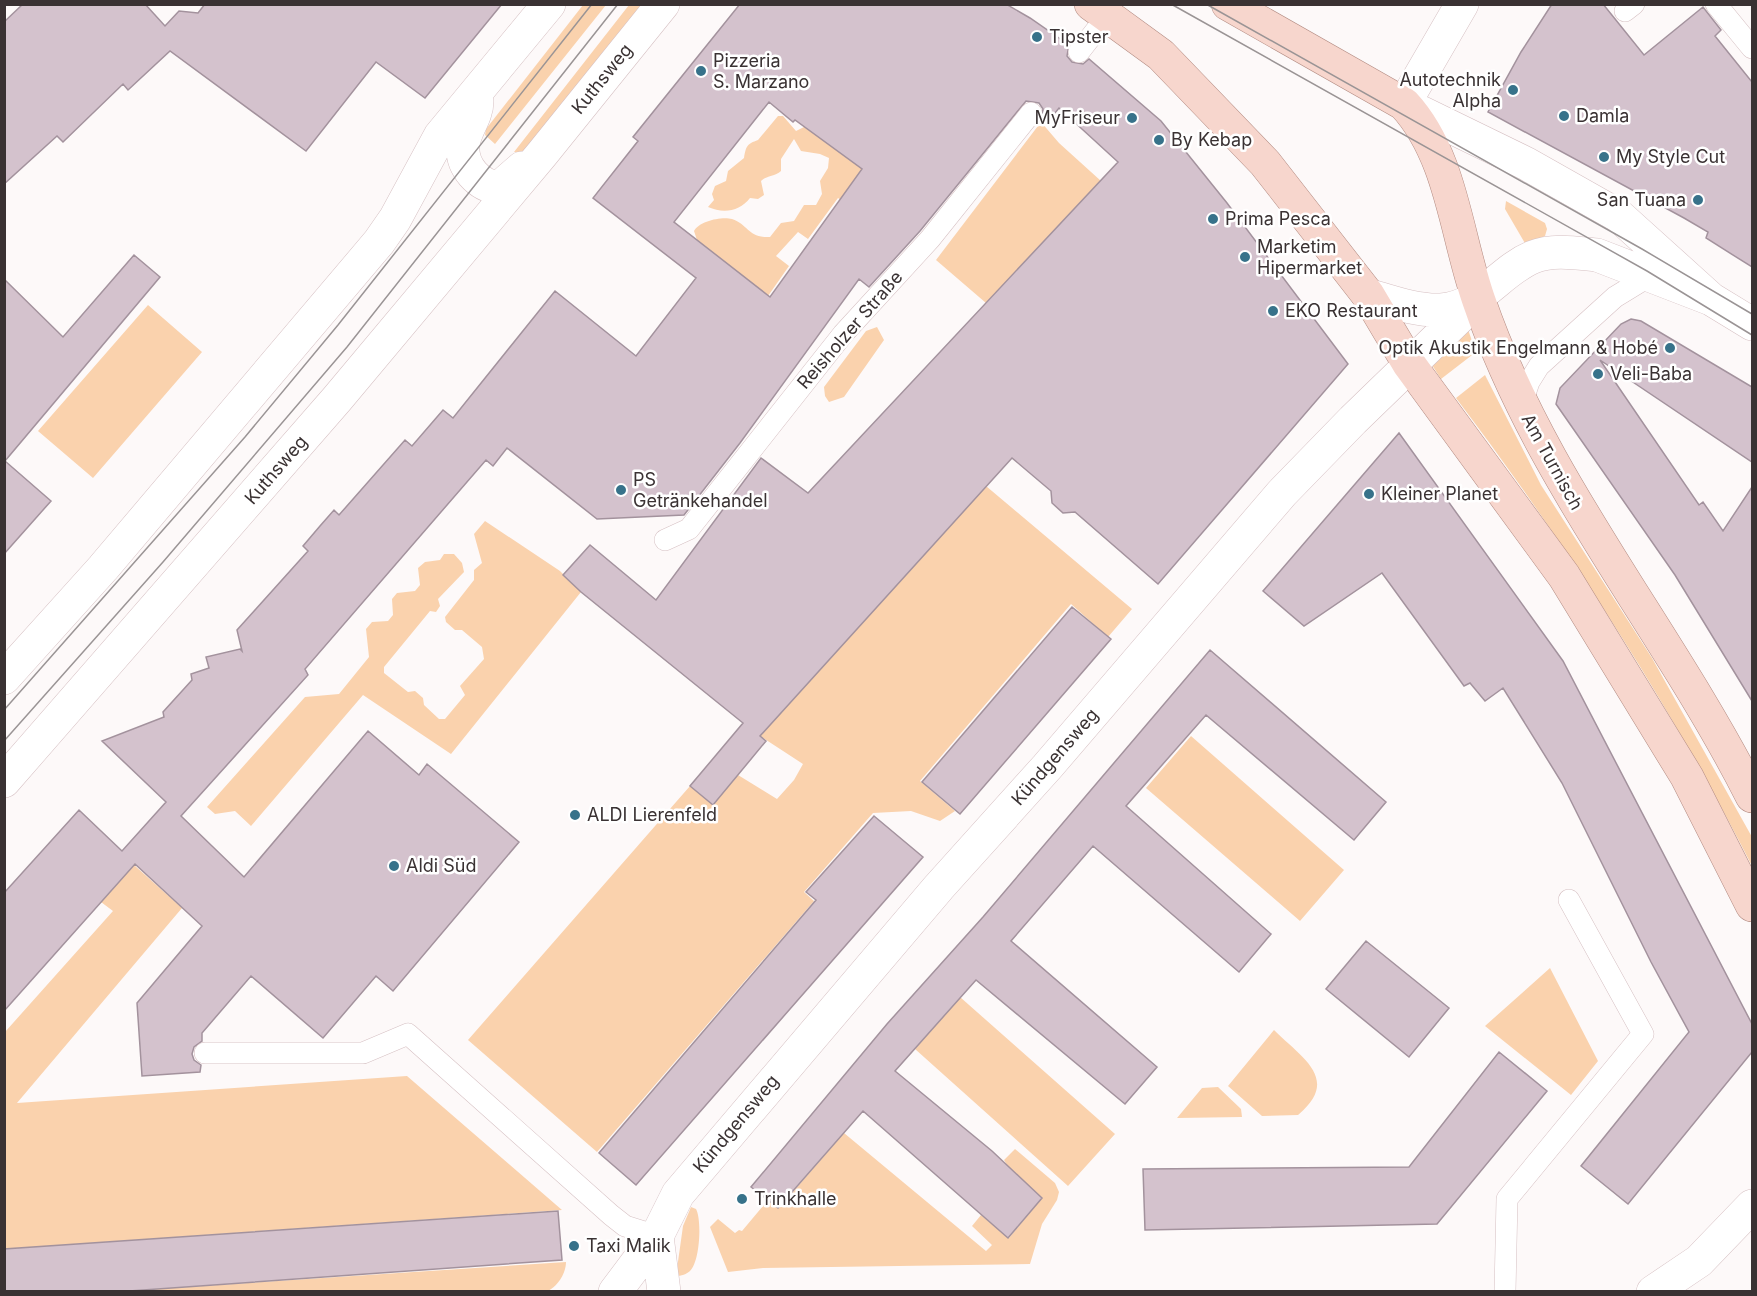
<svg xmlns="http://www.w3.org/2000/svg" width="1757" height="1296" viewBox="0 0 1757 1296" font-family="Inter,sans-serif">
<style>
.green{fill:#fad2ad}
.building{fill:#d4c2cd;stroke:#a3929d;stroke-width:1.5;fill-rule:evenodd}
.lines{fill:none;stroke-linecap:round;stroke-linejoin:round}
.service-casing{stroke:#d6c0c3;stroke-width:22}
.minor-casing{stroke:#d6c0c3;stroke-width:34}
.tertiary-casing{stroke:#d6c0c3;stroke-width:34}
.primary-casing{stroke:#b28b82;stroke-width:34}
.service{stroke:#fff;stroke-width:21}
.minor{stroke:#fff;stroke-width:33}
.tertiary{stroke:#fff;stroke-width:33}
.primary{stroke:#f7d6cd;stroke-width:33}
.tram{stroke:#9a9495;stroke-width:1.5}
.poi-dot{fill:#37728a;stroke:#fff;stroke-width:2}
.labels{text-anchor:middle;stroke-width:5;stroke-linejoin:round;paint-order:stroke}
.poi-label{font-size:18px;fill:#3a3233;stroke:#fff;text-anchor:start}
.street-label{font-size:18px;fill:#3a3233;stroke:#fff}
</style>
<rect width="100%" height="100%" fill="#fdf9f9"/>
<path class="green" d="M583 5H606L495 144 485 135 486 129Z
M629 5H642L523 153 514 152Z
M778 116H783L796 131 806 126 864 168 841 200 838 198 808 239 798 232 776 256 789 266 768 296 697 240 694 231C699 221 722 216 732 219 749 225 748 238 770 237L781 223 794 221 804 205H816L822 194 820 181 828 168 829 158 820 154 801 151 794 139 781 159V171C775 177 767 175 761 181L764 195 758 199 750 198C740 211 724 214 708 207L714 200 712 194 715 186 726 181 728 171 744 158C746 146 747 144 758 140Z
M1041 122 1059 143 1101 181 986 303 936 260Z
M1506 201 1545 223 1547 229 1545 236 1526 245 1505 209Z
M148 305 202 352 93 478 38 431Z
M1466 324 1476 352 1441 379 1432 365Z
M877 327 884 340 844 397 829 402 825 396 824 387 866 331Z
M1485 375 1541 485 1652 658 1752 837V866C1668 701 1567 545 1456 398Z
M986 486 1132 609 1108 637 1071 604 920 781 955 811 940 821 911 811 873 813 804 892 814 901 597 1152 468 1040 690 786 713 805 738 775 777 799 794 780 803 764 760 736Z
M485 521 560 571 581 592 451 754 363 695 251 826 235 811 215 814 207 807 305 697 339 694 369 657 366 629 372 622 388 621 393 615 392 599 397 593 415 591 420 585 418 568 425 562 440 560 444 554H454L462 563 464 572 438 599 440 606 436 612 430 611 384 667V673L408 692 415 691 423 698 424 705 439 719H445L465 695 460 686 484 659 482 647 462 630H455L446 622 445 617 474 580V570L482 563 474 534Z
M1191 736 1344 870 1300 921 1146 788Z
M134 865 182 908 17 1103 407 1076 562 1210 5 1249V1032L113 911 101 902Z
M1550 968 1598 1061 1571 1095 1485 1026Z
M960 997 1115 1134 1068 1186 915 1049Z
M1274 1030C1302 1058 1341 1079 1298 1115L1262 1116 1228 1086Z
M1218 1087 1241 1109 1242 1117 1177 1118 1202 1088Z
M844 1133 986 1251 992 1245 972 1226 981 1215 1009 1238 1042 1198 1007 1165 1004 1160 1015 1149 1055 1183 1059 1192 1057 1200 1042 1224 1030 1264 763 1268 728 1272 710 1227 718 1219 735 1233 739 1230 742 1231 768 1200 779 1208Z
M691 1207 696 1209C702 1220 700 1262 690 1271 687 1274 681 1276 676 1276L683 1226Z
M566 1262C566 1273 558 1286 548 1291H125Z"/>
<path class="building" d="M23 4H145L165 26 179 11 198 13 205 4H502L425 98 376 62 306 151 170 51 128 90 123 84 63 142 57 136 4 184V22Z
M740 4H1006L1030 18 1069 45 1067 56 1072 62 1083 64 1089 59 1161 121 1227 203 1348 364 1158 584 1075 512 1063 513 1052 503 1051 491 1012 458 760 736 766 741 713 805 690 786 743 723 581 592 563 575 590 545 656 600 761 458 808 493 1118 162 1059 108 1046 124 1041 120 1043 109 1039 103 1026 101 920 231 869 287 859 279 740 443 684 515 597 519 507 448 493 466 486 460 305 669 308 675 181 816 244 877 368 731 419 775 427 764 519 842 393 991 376 976 323 1038 251 976 202 1033V1041L194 1047 192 1054 194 1060 201 1065 200 1072 142 1076 137 1003 202 926 135 864 4 1011V893L79 810 122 851 166 802 102 741 164 717 163 712 192 680 191 674 209 668 206 657 240 649 242 651 237 630 308 551 303 546 320 526 334 510 339 515 405 440 412 446 443 410 453 418 555 291 636 356 696 278 593 198 638 141 633 137ZM769 102 793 122 795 120 862 169 770 297 674 222Z
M1552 4H1603L1644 55 1703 7 1721 30 1715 36 1752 82V267L1706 238 1708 232 1684 218 1488 112 1521 52Z
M134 255 160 277 5 461 51 501 4 554V279L63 337Z
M1631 319 1641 321 1752 387V462L1600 360 1699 505 1703 502 1723 531 1752 487V701L1675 575 1556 404 1560 388 1621 324Z
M1399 433 1563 661 1752 1024V1052L1628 1204 1581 1166 1689 1032 1651 962 1562 783 1503 688 1485 701 1470 683 1464 686 1382 573 1304 626 1263 591Z
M1072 607 1111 639 960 814 922 782Z
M1210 650 1386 802 1354 840 1206 715 1126 806 1271 934 1239 972 1093 846 1011 941 1157 1067 1125 1104 976 980 895 1071 992 1151 1042 1198 1008 1238 863 1111 778 1208 751 1187 887 1024 983 917Z
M874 816 923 857 636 1185 599 1153 816 900 806 892Z
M1366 941 1449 1008 1409 1057 1326 989Z
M1499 1052 1547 1091 1437 1224 1145 1230 1143 1169 1409 1167Z
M558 1211 562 1260 115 1292H4V1249Z"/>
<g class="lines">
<defs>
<path id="service" d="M1716 4 1752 48
M1625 11 1634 4
M1079 52 1108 15
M1521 406 1529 382 1539 366 1615 297 1651 275
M665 540 689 529 843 334 930 239 1031 113
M205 1053H363L408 1034 611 1215 625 1226 657 1236
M1505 1292 1507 1199 1643 1034 1569 900"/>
<path id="minor" d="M1462 4 1404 104 1527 164 1619 216 1711 299
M1368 295C1392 302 1416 311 1441 310 1481 307 1499 271 1533 257 1553 249 1576 253 1597 255L1711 299 1752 324
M657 1236 664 1292
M615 1292 657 1236 678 1194 939 887 1047 767 1282 493 1353 420 1478 299
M1653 1292 1699 1261 1752 1206"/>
<path id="tertiary" d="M477 101C477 117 465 129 463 145 461 167 479 186 499 188L522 168
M4 678 103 568 379 242 395 219 440 136 549 4
M4 781 337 399 542 154 663 4"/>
<path id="primary" d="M1091 4 1161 55 1265 163 1368 295 1409 364 1564 576 1687 777 1752 905
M1228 4 1404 104C1452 156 1456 236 1479 301 1541 482 1667 628 1752 796"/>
</defs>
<use href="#service" class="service-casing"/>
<use href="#minor" class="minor-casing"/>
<use href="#tertiary" class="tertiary-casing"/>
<use href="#primary" class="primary-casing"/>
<use href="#service" class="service"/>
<use href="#minor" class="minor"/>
<use href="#tertiary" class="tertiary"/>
<use href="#primary" class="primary"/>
<path class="tram" d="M1171 4 1647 271 1752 335
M1206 4 1642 249 1752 314
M4 710 245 437 338 325 592 4
M4 741 163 562 347 347 618 4"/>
</g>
<g class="poi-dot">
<circle cx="1037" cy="37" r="6"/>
<circle cx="701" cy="71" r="6"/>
<circle cx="1513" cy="90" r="6"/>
<circle cx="1564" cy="116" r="6"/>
<circle cx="1132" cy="118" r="6"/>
<circle cx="1159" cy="140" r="6"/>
<circle cx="1604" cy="157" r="6"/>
<circle cx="1698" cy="200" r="6"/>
<circle cx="1213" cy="219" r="6"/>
<circle cx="1245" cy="257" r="6"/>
<circle cx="1273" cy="311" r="6"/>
<circle cx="1670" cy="348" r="6"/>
<circle cx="1598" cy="374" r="6"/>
<circle cx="621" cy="490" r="6"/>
<circle cx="1369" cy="494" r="6"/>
<circle cx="575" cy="815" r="6"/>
<circle cx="394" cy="866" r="6"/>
<circle cx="742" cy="1199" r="6"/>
<circle cx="574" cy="1246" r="6"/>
</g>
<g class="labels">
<g class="poi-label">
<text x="1049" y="43">Tipster</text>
<text x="713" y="67">Pizzeria<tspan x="713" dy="21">S. Marzano</tspan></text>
<text x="1501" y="86" text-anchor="end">Autotechnik<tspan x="1501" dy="21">Alpha</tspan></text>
<text x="1576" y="122">Damla</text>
<text x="1120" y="124" text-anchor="end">MyFriseur</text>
<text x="1171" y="146">By Kebap</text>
<text x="1616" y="163">My Style Cut</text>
<text x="1686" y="206" text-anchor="end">San Tuana</text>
<text x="1225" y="225">Prima Pesca</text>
<text x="1257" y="253">Marketim<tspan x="1257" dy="21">Hipermarket</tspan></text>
<text x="1285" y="317">EKO Restaurant</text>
<text x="1658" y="354" text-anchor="end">Optik Akustik Engelmann &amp; Hobé</text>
<text x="1610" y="380">Veli-Baba</text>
<text x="633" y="486">PS<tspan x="633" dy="21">Getränkehandel</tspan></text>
<text x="1381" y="500">Kleiner Planet</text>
<text x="587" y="821">ALDI Lierenfeld</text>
<text x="406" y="872">Aldi Süd</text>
<text x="754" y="1205">Trinkhalle</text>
<text x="586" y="1252">Taxi Malik</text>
</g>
<g class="street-label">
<text transform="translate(602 79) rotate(-51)" y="6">Kuthsweg</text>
<text transform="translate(850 330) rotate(-49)" y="6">Reisholzer Straße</text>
<text transform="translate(1552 462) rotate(61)" y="6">Am Turnisch</text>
<text transform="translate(276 470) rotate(-49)" y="6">Kuthsweg</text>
<text transform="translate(1055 757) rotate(-49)" y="6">Kündgensweg</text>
<text transform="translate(736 1124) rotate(-50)" y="6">Kündgensweg</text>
</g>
</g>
<rect width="1757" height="1296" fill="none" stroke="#3a3233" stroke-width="12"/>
</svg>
